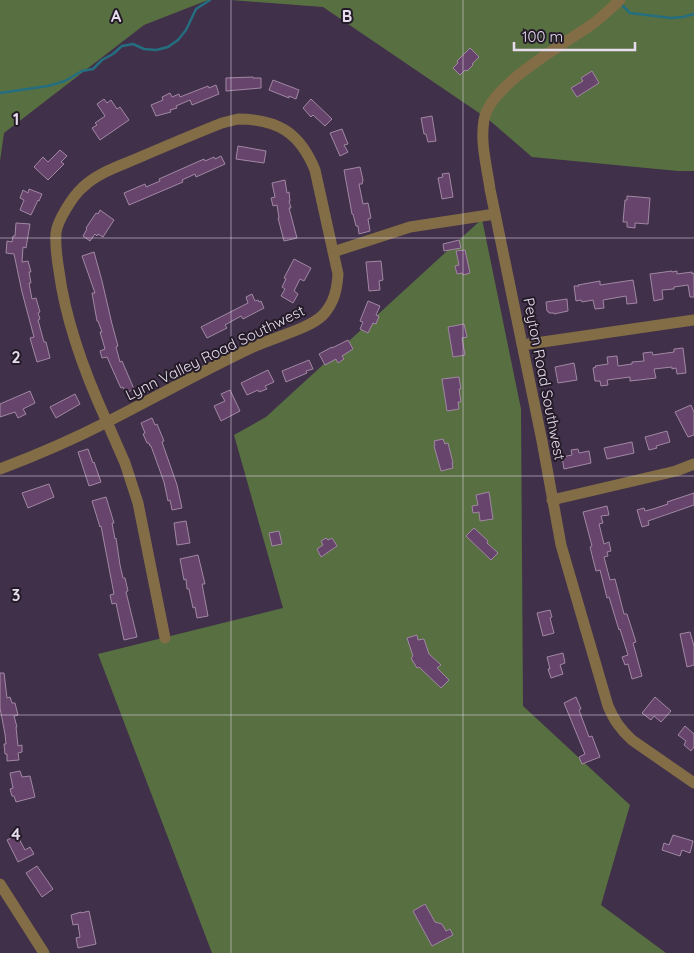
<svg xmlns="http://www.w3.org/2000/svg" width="694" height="953" viewBox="0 0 694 953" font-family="Quicksand,sans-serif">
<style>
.forest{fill:#587041}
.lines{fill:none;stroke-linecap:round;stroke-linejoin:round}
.stream{stroke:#246e80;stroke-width:2.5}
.building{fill:#67446b;stroke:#a188a4}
.minor{stroke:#826d46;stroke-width:11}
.grid{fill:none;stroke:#e6dced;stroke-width:1;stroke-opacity:0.55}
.labels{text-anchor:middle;stroke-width:4;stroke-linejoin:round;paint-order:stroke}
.street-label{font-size:15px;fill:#e6dced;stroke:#231b27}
.grid-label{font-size:16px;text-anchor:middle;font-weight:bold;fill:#e6dced;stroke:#231b27;stroke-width:4;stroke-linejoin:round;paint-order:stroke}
</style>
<rect width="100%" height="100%" fill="#40304a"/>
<path class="forest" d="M0 0H208L144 25 4 133 0 161Z
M231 0H694V171H678L532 157 488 119 323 7Z
M482 219 521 409 523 706 630 805 601 905 666 953H212L98 654 283 608 234 435 266 417Z"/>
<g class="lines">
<path class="stream" d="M620 3 630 13 671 18 683 17 694 14
M0 93 48 86 65 81 82 71 93 69 102 60 113 54 122 46 133 44 144 49 156 50 168 47 178 40 186 30 196 9 210 0"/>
</g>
<path class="building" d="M470 48 479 57 472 64 473 65 467 71 465 70 460 75 453 68 458 63 457 61Z
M592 71 599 83 577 97 571 88 583 81 581 78Z
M253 77V78H261V88L226 91V78Z
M273 80 299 90 296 99 289 96V98L269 90Z
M216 85 219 94 192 105 190 100 176 106 177 108 170 110 171 112 156 116 151 105 163 100 162 97 170 93 172 97 179 94 180 97 208 86 209 88Z
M104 99 107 103 111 100 117 109 120 107 129 120 100 140 92 128 97 125 95 123 105 116 97 104Z
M311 99 332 119 325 126 313 115 311 117 303 108Z
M432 116 436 141 428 142 426 134H424L421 118Z
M342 129 348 144 344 145 348 152 340 156 330 133Z
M238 146 266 151 264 163 236 159Z
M60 150 67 156 61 162 64 164 48 180 34 167 43 157 48 162Z
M221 156 225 164 196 177 195 174 182 180 183 182 129 205 124 193 145 184 146 187 160 181 159 179 204 159 205 161 214 157 215 159Z
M360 167 363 180 362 184H359L363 204 368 203 371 218 368 219 370 231 359 234 358 226H356L353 214H352L344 170Z
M449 173 453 197 442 199 438 178 443 177 442 174Z
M285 180 287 193 289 192 290 201H289L291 208H289L297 238 284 241 278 218H279L277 205 273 206 271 198 275 197 272 183Z
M29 189 42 194 39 201 38 200 31 215 20 210 24 200 20 198 23 190 28 193Z
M627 196 650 198 648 224 635 223V228L627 227V222H623L625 200H627Z
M100 210 114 220 103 237 98 234 97 236 95 234 90 241 83 236 87 229 86 228 96 213 98 214Z
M16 223 30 224 26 248 23 247 22 262 28 261 31 272H29L31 283H29L32 299 36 298 40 312 38 313 40 319 38 320 44 342H46L50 358 37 362 30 338 34 337 22 292 14 254 6 253 7 241 12 242 13 236H15Z
M459 240 461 248 444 251 443 244Z
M465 250 470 273 463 275 462 273 457 274 455 266 459 265 456 251Z
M94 252 102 281 112 324 118 346 116 347 120 362 122 361 134 389 126 393 123 387 121 388 119 384 107 357 102 358 100 351 105 349 100 332H102L98 321H97L92 293H95L82 256Z
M294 259 311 268 304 281 300 279 294 291 298 294 293 303 281 296 285 289 282 287 286 279 284 278Z
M381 261 383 280 379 281 380 290 369 291 366 262Z
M672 271V272L677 271V274L692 272V274L694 273V297H690L688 285 674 287V289L662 290 663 299 654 301 650 274Z
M633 280 637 303 627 304 626 296 603 300 604 308 595 309 593 300 582 302 581 300 576 301 574 286H579L578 285 600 281V285Z
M252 294 255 301 258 300 259 302 261 301 264 308 243 319 241 316 225 325 227 328 207 338 201 327 248 303 246 297Z
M567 299 568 311 554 314V313H549L548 311H547L546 302Z
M368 301 380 306 376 315 379 316 376 324 373 323 368 333 360 329 363 322 360 321Z
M464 324 467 337 462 338 465 355 453 357 448 327Z
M348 340 353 349 342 356 344 359 338 363 336 359 325 365 319 354 332 347V348Z
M683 348 686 373 677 374 676 368 672 369V367L654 369 656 378 630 381V377L607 380 608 385 601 386 600 381H595L593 368 596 367 595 366 608 364 607 357 617 356 618 366 632 364V362L644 361 643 353 652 352 653 355 674 352V349Z
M309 360 313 369 306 371 307 373 286 382 282 371Z
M574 363 577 380 558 383 555 367Z
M268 370 274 382 265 386 267 389 259 392 258 390 247 395 241 383Z
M459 377 461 389H459L461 402H458L459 409 447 411 442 379Z
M230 390 240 411 221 421 214 406 225 401 221 394Z
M30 391 35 403 23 409 26 414 18 418 15 412 0 417V404Z
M75 394 80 404 56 418 50 407Z
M691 405 694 412V435L688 437 675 412Z
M152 418 155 425 157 424 164 441 162 442 177 485 182 508 172 510 170 500 168 501 164 482 151 446H150L149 443H147L143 434 145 433 141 423Z
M667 431 670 442 656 446 657 448 649 450 645 437Z
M443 439 445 444 448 443 453 463H452L453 468 441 471 434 446 435 445 434 441Z
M632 442 634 453 607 459 604 448Z
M88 449 93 463 94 462 101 482 89 486 78 452Z
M578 449 579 453 589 451 591 463 564 469 562 457 572 455 571 450Z
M49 484 54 497 28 508 22 493Z
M489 492 493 519 480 521 479 512 473 513 472 506 478 505 476 495Z
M694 493V505L648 521 649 525 642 527 637 510 644 508 645 511 653 509 668 504 667 502Z
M106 497 114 523H112L115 539 116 538 120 565 123 578H125L128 591 126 592 137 637 124 640 116 603 112 604 110 595 114 594 101 526 100 527 92 501Z
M607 506 609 515 601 516 603 523 599 524 604 544 609 542 611 551 607 552 608 556 604 557 610 580 615 579 624 614H627L636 642 633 643 642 676 632 679 628 664 625 665 622 657 628 655 620 629 619 630 609 597 607 598 600 570 596 571 590 547 592 546 583 512Z
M186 521 190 543 177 545 174 523Z
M474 528 488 541 487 543 498 553 491 560 466 536Z
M279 531 282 544 272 546 269 533Z
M326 538 328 540 332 538 337 546 321 557 317 549 323 545 321 541Z
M198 555 205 584H202L208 616 197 618 195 607 193 608 189 589H187L186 579 184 580 180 559Z
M550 610 552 617 550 618 554 633 543 636 537 613Z
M690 632 694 646V665L687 667 680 634Z
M417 635 418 640 424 639 429 654 441 665 437 668 449 680 441 688 419 667 417 668 411 658 413 656 407 638Z
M563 653 565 663 560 665 563 674 551 678 548 669H550L547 657Z
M0 673H4L7 698 10 697 12 703H15L18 715 14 716 17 727H16L18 746 22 745V752L18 753 19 760 7 761V754H5L4 744H6L5 734 0 708Z
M576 697 581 709 579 710 589 737 592 736 600 757 582 764 579 757 585 754 564 703Z
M655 697 671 711 661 722 654 716 651 720 642 713Z
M685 726 694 734V747L691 751 684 745 686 741 678 735Z
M20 771 22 777 30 776 35 797 16 802 14 796H12L10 789 13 788 10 773Z
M17 835 25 850 30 847 34 854 18 862 7 840Z
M673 835 693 841 690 853 682 850 680 856 662 850 664 843 669 845Z
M37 866 53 889 42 897 26 873Z
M425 904 435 922 442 924 446 931 450 929 453 935 432 946 413 911Z
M89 911 96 944 78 948 76 938 80 937 78 924 73 925 71 915 81 912V913Z"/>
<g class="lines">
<path class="minor" d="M620 0C611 8 603 16 594 23 566 43 489 85 484 120 480 143 487 167 490 189L542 441 561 545 608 706C614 720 620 729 632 740L694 783
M238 119C278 119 300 133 315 170L338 274C337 290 334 303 323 315 309 329 272 338 253 347 204 370 156 397 107 422 85 374 66 324 59 271 57 259 55 245 56 233 57 221 73 196 82 188 97 173 119 166 138 158 166 146 194 134 222 123Z
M333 252 410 227 495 214
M522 345 694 320
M0 469C37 455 72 440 107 422L125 463 138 503 165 638
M552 500 676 471 694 464
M0 884 44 953"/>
</g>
<path class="grid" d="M231 0V953M463 0V953M0 238H694M0 476H694M0 715H694"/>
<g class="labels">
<g class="street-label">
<text transform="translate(215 353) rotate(-26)" y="5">Lynn Valley Road Southwest</text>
<text transform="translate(544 379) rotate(79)" y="5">Peyton Road Southwest</text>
</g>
</g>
<g class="grid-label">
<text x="116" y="22">A</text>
<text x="347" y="22">B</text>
<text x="16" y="125">1</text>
<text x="16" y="363">2</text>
<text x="16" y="601">3</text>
<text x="16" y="840">4</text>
</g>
<path d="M514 42v8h121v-8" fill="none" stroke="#e6dced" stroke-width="2.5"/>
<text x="522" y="42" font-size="15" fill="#e6dced" stroke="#231b27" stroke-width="4" paint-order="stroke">100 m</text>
</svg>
